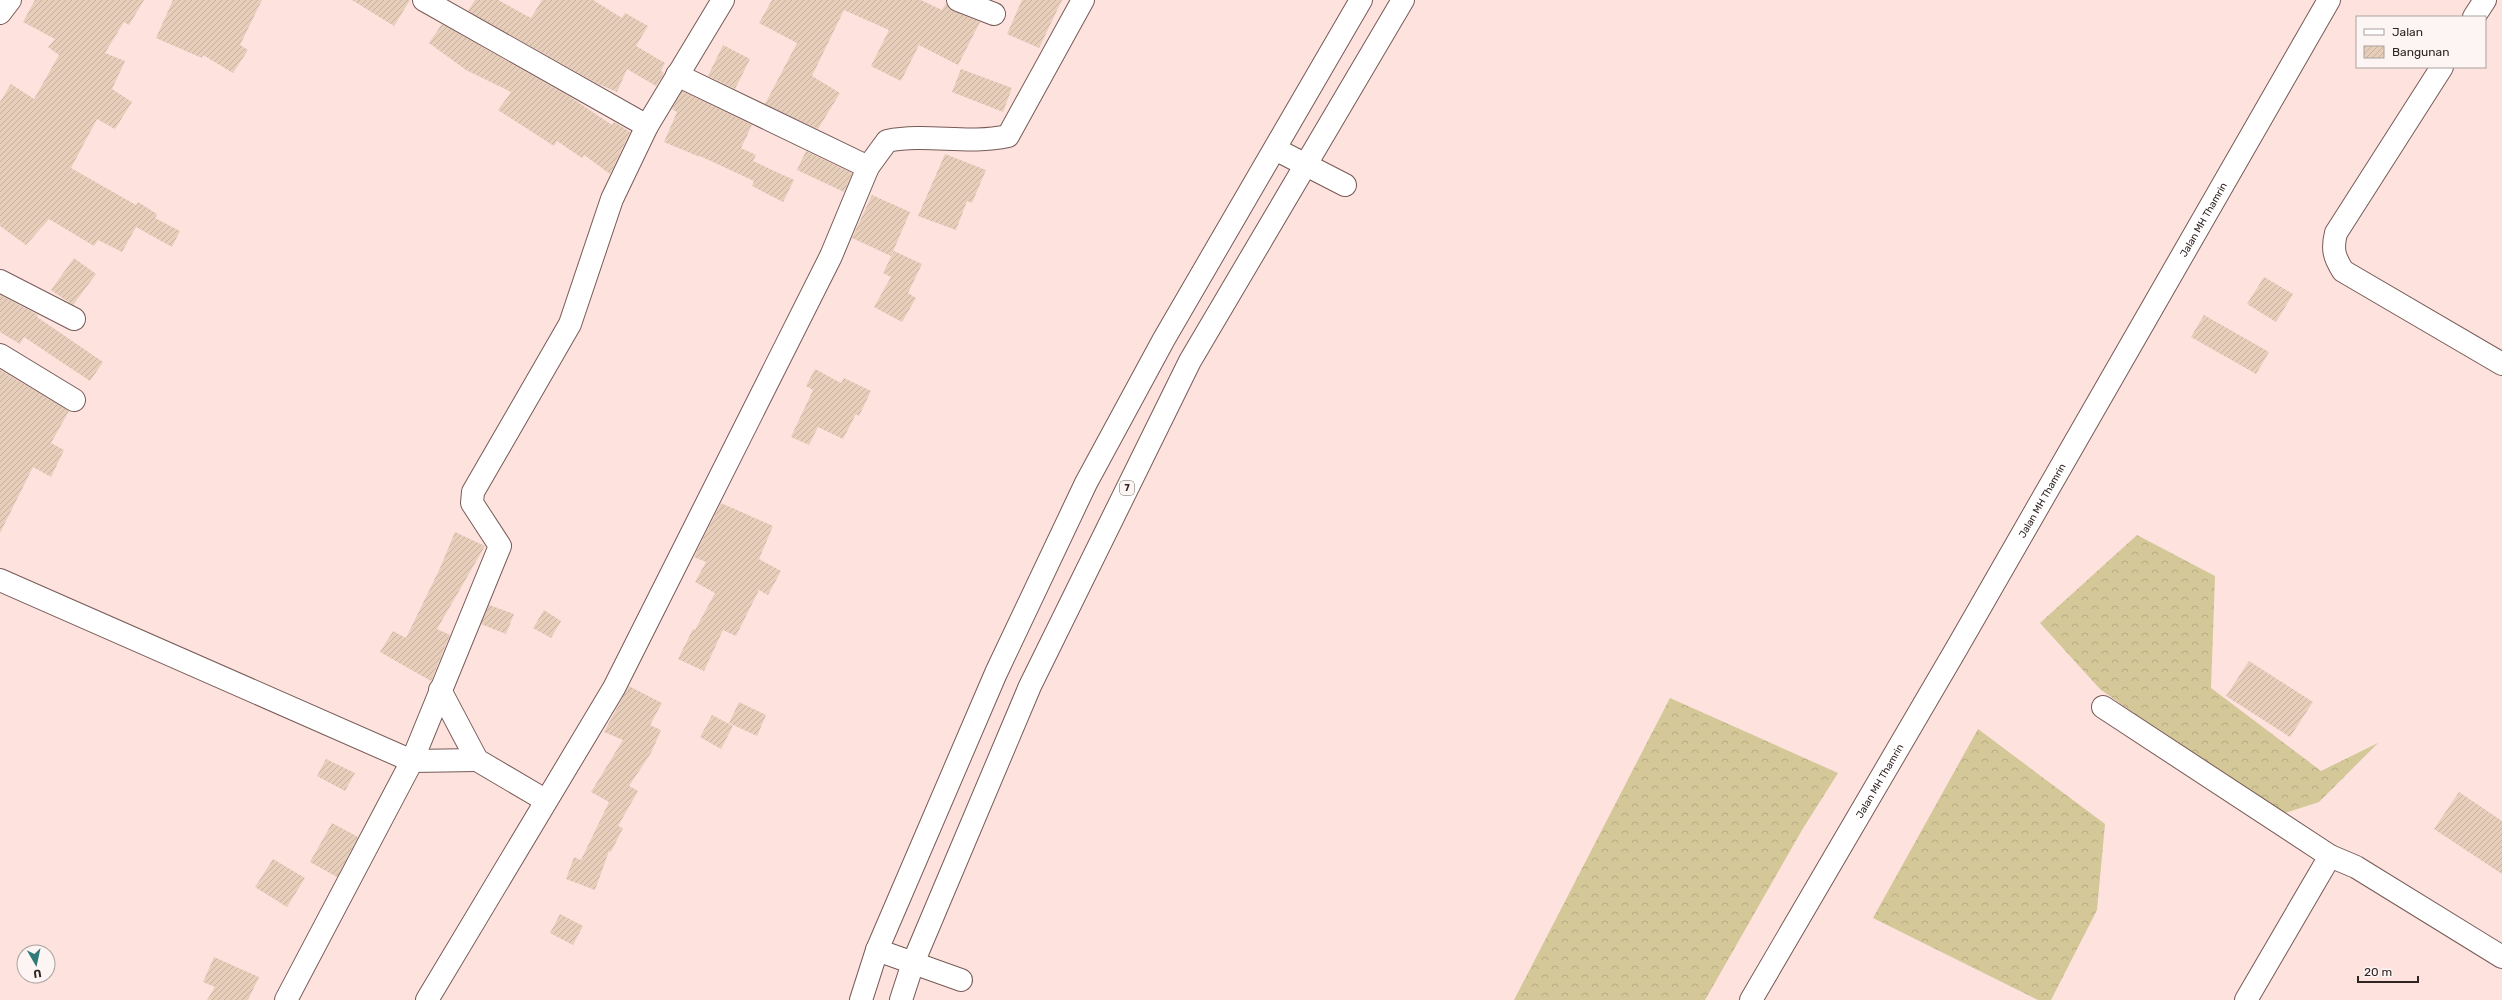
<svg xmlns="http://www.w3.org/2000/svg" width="2502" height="1000" viewBox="0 0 2502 1000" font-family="Rubik,sans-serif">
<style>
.forest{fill:url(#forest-crowns)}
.building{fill:url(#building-hatch)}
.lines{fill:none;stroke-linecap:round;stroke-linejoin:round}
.minor-casing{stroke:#775a56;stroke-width:24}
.highway-casing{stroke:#775a56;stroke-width:24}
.minor{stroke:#fff;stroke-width:22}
.highway{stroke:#fff;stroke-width:22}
.labels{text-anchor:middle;stroke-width:3;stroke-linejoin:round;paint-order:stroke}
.shield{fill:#fcf5f4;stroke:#6d6361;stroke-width:1}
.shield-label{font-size:9px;font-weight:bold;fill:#302422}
.street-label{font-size:10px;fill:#302422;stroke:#fcf5f4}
</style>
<defs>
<pattern id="forest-crowns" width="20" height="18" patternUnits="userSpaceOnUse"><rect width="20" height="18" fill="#d4c798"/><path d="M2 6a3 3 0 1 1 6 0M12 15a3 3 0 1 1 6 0" fill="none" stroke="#b6ab83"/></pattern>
<pattern id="building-hatch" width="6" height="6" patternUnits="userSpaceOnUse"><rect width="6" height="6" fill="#e6ceba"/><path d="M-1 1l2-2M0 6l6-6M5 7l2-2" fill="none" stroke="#c6b1a0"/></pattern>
</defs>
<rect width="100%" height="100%" fill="#fde2de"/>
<path class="forest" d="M2137 535 2215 576 2211 688 2321 771 2378 743 2319 802 2276 816 2100 689 2040 623Z
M1670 698 1838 773 1802 830 1705 1000H1514Z
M1978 729 2105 824 2097 910 2051 1000H2038L1873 918Z"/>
<path class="building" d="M35 0H144L129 25 124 22 105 53 125 61 112 89 132 102 115 129 97 119 71 168 136 205 138 202 157 214 155 218 180 231 172 247 136 227 122 252 98 240 94 246 49 219 26 245 0 226V102L11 84 34 99 59 55 48 47 55 39 23 22Z
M173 0H262L240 45 248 50 233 73 203 55 202 58 156 38Z
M352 0H410L394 26Z
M475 0H498L531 18 542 0H593L622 18 625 13 648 26 636 46 665 63 661 71 664 73 656 86 627 69 617 92 598 84 468 11Z
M772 0H921L942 10 946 3 953 11 980 22 958 65 919 45 901 81 871 66 889 30 844 10 812 76 840 93 818 129 765 104 797 43 759 23Z
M1022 0H1062L1039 48 1007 34Z
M442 24 570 97 612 125 614 122 630 132 610 174 584 155 582 158 557 141 554 146 498 110 511 92 466 70 429 43Z
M723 45 750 59 735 89 708 76Z
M961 69 1012 88 1003 112 952 92Z
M682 91 752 125 741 148 756 155 753 161 794 180 783 202 752 186 754 181 700 156V157L664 142 677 112 672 109Z
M806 151 852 173 844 192 797 170Z
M945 154 986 170 972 203 967 201 956 230 918 216Z
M872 195 910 212 891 256 852 238Z
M894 251 922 264 908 293 916 298 902 322 874 307 891 277 883 273Z
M74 258 96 274 73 305 51 290Z
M2264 277 2293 294 2276 322 2247 304Z
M0 295 38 315 37 317 103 362 90 381 24 337 20 344 0 332Z
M2204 315 2269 352 2256 374 2191 337Z
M815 369 841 383 844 378 871 391 859 416 856 414 843 439 818 427 809 445 791 437 813 390 806 386Z
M0 370 69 411 51 443 64 450 51 477 33 467 0 533Z
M721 503 773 526 759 559 781 571 768 595 759 590 736 636 723 630 704 671 678 659 693 629 695 630 715 593 695 582 706 562 694 557Z
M455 532 485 546 437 629 450 635 431 681 380 652 393 631 406 638 440 568Z
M489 605 514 614 506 634 481 624Z
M544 610 561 621 551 638 533 628Z
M2249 661 2313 702 2290 737 2226 696Z
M629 686 662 703 650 725 661 730 651 753 629 786 638 791 618 826 623 828 611 852 609 851 595 890 566 879 574 857 581 860 609 802 591 792 623 740 604 732Z
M739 702 766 715 757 736 729 723Z
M712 715 733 726 721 749 700 737Z
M326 759 355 773 345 791 317 776Z
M2459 792 2502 821V874L2434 829Z
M332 823 358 837 337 877 310 862Z
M273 859 305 878 287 907 255 887Z
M560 914 583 926 573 945 550 933Z
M214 957 259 977 248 1000H207L215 987 203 982Z"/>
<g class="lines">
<defs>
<g id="minor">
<path d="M424 0 647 126"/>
<path d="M958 0 994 14"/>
<path d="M0 13 10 0"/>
<path d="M2474 17 2485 0"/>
<path d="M2442 67 2336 233C2332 249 2334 257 2343 271L2502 364"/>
<path d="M677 75 868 167"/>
<path d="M1275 149 1345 185"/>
<path d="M0 281 74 319"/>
<path d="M0 355 74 400"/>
<path d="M0 580 412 761 477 760"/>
<path d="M440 690 477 760 545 800"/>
<path d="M2103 707 2330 856 2356 867 2502 957"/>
<path d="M877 950 961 980"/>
<path d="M286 1000 412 761 500 546 472 503 473 492 570 324 612 199 647 126 723 0"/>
<path d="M427 1000 614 688 831 256 868 167 887 141C928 133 967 145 1008 136L1083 0"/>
<path id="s1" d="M1751 1000 1958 646 2329 0"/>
<path d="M2246 1000 2330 856"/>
</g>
<path id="highway" d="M861 1000 877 950 996 673 1086 483 1164 339 1361 0
M901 1000 913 963 1030 686 1190 361 1403 0"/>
</defs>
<use href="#minor" class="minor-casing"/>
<use href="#highway" class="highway-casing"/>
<use href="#minor" class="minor"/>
<use href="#highway" class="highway"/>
</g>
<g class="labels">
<rect class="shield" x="1120" y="481" width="14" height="14" rx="3"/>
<g class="shield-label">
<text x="1127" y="491">7</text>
</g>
<g class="street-label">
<text dy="4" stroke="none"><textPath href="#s1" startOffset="902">Jalan MH Thamrin</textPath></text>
<text dy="4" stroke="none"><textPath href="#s1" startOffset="578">Jalan MH Thamrin</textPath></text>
<text dy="4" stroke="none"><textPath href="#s1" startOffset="254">Jalan MH Thamrin</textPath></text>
</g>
</g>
<rect x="2356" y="16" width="130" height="52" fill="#fcf5f4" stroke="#aaa1a0"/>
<rect x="2364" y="29" width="20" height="6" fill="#ffffff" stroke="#aaa1a0"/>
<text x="2392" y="36" font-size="12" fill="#302422">Jalan</text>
<rect x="2364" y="46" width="20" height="12" fill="url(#building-hatch)" stroke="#aaa1a0"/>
<text x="2392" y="56" font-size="12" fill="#302422">Bangunan</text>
<g transform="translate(36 964) rotate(171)"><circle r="19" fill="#fcf5f4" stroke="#aaa1a0"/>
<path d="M0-3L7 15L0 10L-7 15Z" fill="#307a7a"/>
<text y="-6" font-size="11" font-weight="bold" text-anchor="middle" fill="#302422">U</text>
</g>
<path d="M2358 976v6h60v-6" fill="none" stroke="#302422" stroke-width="2"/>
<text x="2364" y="976" font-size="12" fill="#302422" stroke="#fcf5f4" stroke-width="3" paint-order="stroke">20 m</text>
</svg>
